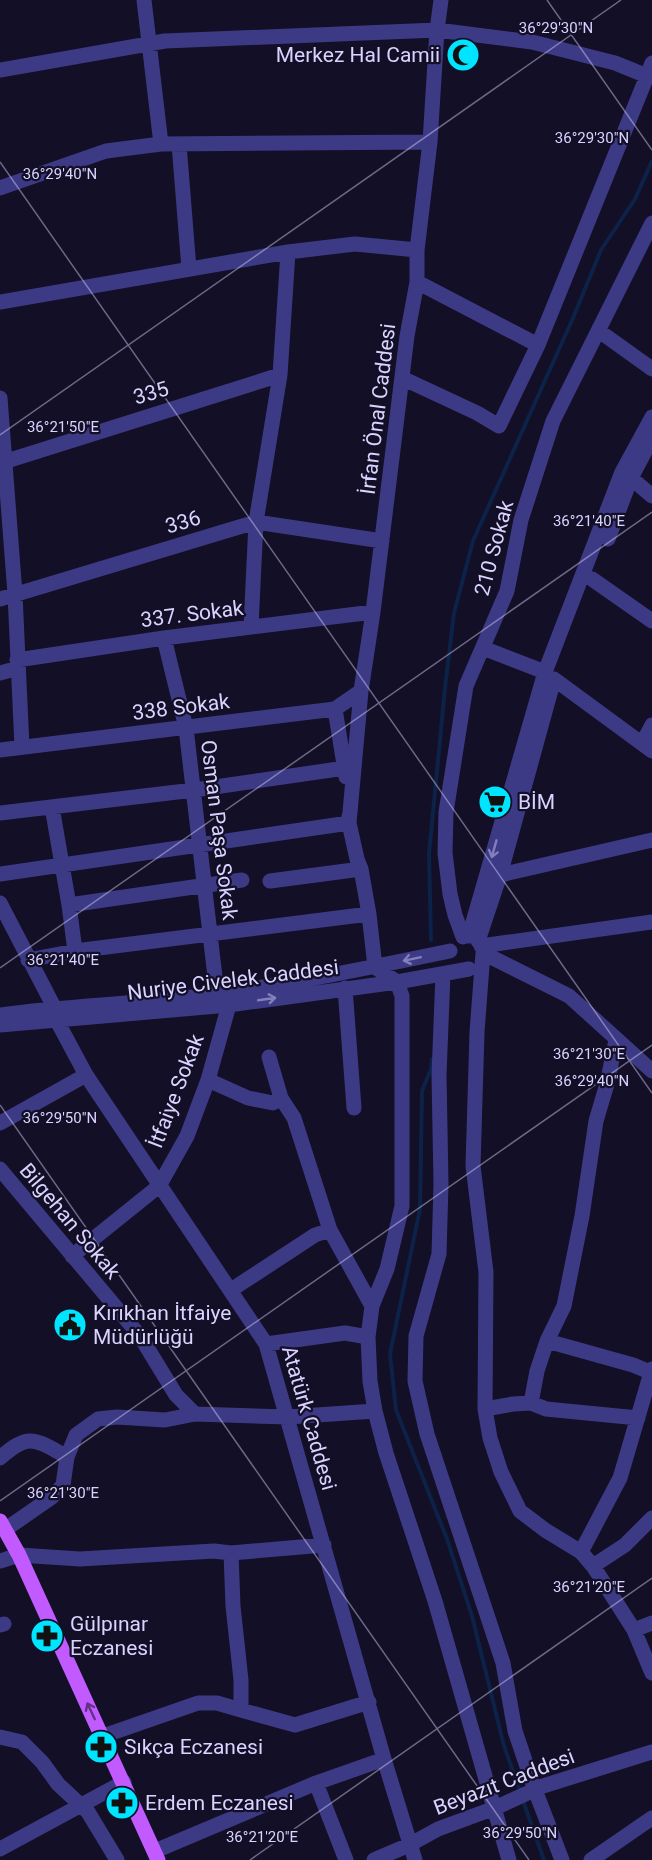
<svg xmlns="http://www.w3.org/2000/svg" width="652" height="1860" viewBox="0 0 652 1860" font-family="Roboto,sans-serif">
<style>
.lines{fill:none;stroke-linecap:round;stroke-linejoin:round}
.stream{stroke:#0c2248;stroke-width:4}
.minor{stroke:#3d3a85;stroke-width:15}
.major{stroke:#c25bff;stroke-width:15}
.oneway{stroke:#837fbc}
.oneway2{stroke:#623188}
.ticks{fill:none;stroke:#d9d4ff;stroke-width:1.5;stroke-opacity:0.45}
.labels{text-anchor:middle;stroke-width:4.5;stroke-linejoin:round;paint-order:stroke}
.poi-label{font-size:21px;fill:#d9d4ff;stroke:#130f26;text-anchor:start}
.street-label{font-size:21px;fill:#d9d4ff;stroke:#130f26}
.ticks-label{font-size:15px;text-anchor:middle;fill:#d9d4ff;stroke:#130f26;stroke-width:4.5;stroke-linejoin:round;paint-order:stroke}
</style>
<rect width="100%" height="100%" fill="#130f26"/>
<g class="lines">
<path class="stream" d="M431 940 429 854 445 688 454 613 473 541 573 318 601 250 635 199 652 161
M432 1059 431 1069 422 1091 420 1209 390 1354 396 1410 447 1539 472 1616 504 1746 520 1791
M522 1798 544 1860"/>
<path class="minor" d="M144 0 161 144
M0 70 165 41 437 30 532 42 615 63 647 76 652 63
M179 144 189 269
M0 188 106 151 161 144 430 142
M417 282 538 345 647 76
M0 302 288 252 355 244 417 250
M599 331 652 369
M402 378 477 413 499 426 538 345
M0 398 15 594 22 747
M0 463 280 375
M631 478 652 496
M608 539 631 478 652 438
M592 579 652 621
M0 599 256 522 382 541
M251 627 256 522 280 375 288 252
M483 648 545 672
M17 660 164 638 373 612
M0 673 18 668
M554 679 652 751
M335 709 346 777
M643 742 652 725
M0 750 335 709 361 691
M52 807 69 905 75 951
M0 813 194 790 345 768
M0 874 349 823V816
M500 875 652 840
M270 881 361 869
M0 903 54 1007 56 1019 86 1075 266 1344 384 1759 415 1860
M69 905 242 880
M469 936 545 672 622 472 652 417
M463 937 455 915 450 894 445 853 446 812 466 686 507 591 521 520 553 421 652 223
M478 941 500 875 551 690
M481 946 652 922
M483 953 477 1032 473 1166 486 1272 485 1409 490 1438 501 1472 520 1511 545 1530 581 1552 593 1566 634 1630 652 1673
M483 953 569 996 652 1071
M28 960 75 951 369 914
M375 967 369 914 361 869 357 859 349 823 361 691 373 612 407 336 417 282V250L430 142 437 30 441 0
M375 967 397 982 402 996V1206L387 1269 372 1306 368 1337 370 1381 375 1411 386 1453 435 1601 509 1860
M443 974 439 1075 441 1184 439 1254 416 1336 415 1381 427 1434 503 1663 515 1731 535 1790 562 1860
M345 988 354 1108
M0 1015C72 1005 145 1004 217 994 295 983 373 967 450 951
M0 1025 229 1005 397 982 469 969
M269 1057 281 1098 294 1118 330 1230 372 1306
M208 1080 248 1098 273 1103 281 1098
M0 1123 86 1075
M0 1169 140 1336 176 1395 195 1414
M72 1256 159 1186 187 1136 208 1080 229 1005 217 994 186 728 164 638
M231 1290 315 1235 330 1230
M547 1341 633 1365 650 1372
M266 1344 345 1333 368 1337
M531 1403 537 1371 547 1341 564 1306 582 1216 596 1121 607 1084 616 1040
M485 1409 513 1404 531 1403 546 1409 638 1418
M0 1458C29 1432 35 1439 67 1457
M6 1529 52 1497 63 1485 67 1457 76 1435 98 1419 117 1417 165 1420 195 1414 288 1417 375 1411
M581 1552 620 1478 652 1369
M231 1553 233 1606 241 1680V1710L295 1725 369 1702
M0 1561 19 1555 80 1559 214 1551 231 1553 324 1545
M593 1566 625 1545 652 1518
M0 1625 4 1624
M634 1630 652 1623
M103 1736 198 1703H217L241 1710
M0 1737 22 1742 42 1762 58 1784 88 1812 117 1860
M316 1783 346 1860
M0 1849 124 1782
M155 1851 316 1783 384 1759
M374 1860 409 1845 438 1829 495 1808 543 1786 652 1752
M591 1860 652 1818"/>
<path class="major" d="M0 1521 19 1555 158 1860"/>
</g>
<defs><path id="oneway-shaft" d="M-6 0H5M1.5-3L5.5 0L1.5 3" fill="none" stroke-width="1.6" stroke-linecap="round" stroke-linejoin="round" transform="scale(1.5)"/></defs>
<g class="oneway">
<use href="#oneway-shaft" transform="translate(494 849) rotate(106)"/>
<use href="#oneway-shaft" transform="translate(412 959) rotate(168)"/>
<use href="#oneway-shaft" transform="translate(267 999) rotate(-8)"/>
</g>
<use class="oneway2" href="#oneway-shaft" transform="translate(91 1711) rotate(-115)"/>
<path class="ticks" d="M547 0 652 150M0 162 652 1093M0 435 621 0M0 968 652 512M0 1105 529 1860M0 1501 652 1045M250 1860 652 1578"/>
<defs>
<symbol id="mosque-disc" viewBox="-11 -11 22 22"><circle r="9.5" fill="#00e5ff" stroke="#130f26"/><path d="M3.5-4.9A6 6 0 1 0 3.5 4.9A5 5 0 1 1 3.5-4.9Z" fill="#111"/></symbol>
<symbol id="supermarket-disc" viewBox="-11 -11 22 22"><circle r="9.5" fill="#00e5ff" stroke="#130f26"/><path d="M-6-5.5h2.5l.6 2H6L4.5 2H-2.5L-4.4-4H-6ZM-1.5 3.2a1.3 1.3 0 1 0 .1 0ZM3 3.2a1.3 1.3 0 1 0 .1 0Z" fill="#111"/></symbol>
<symbol id="civic-disc" viewBox="-11 -11 22 22"><circle r="9.5" fill="#00e5ff" stroke="#130f26"/><path d="M-.6-6.5H3V-4.5H.6V-3L4-1V1h2V6H-6V1h2V-1L-.6-3ZM-1.2 2.5V6h2.4V2.5Z" fill="#111"/></symbol>
<symbol id="pharmacy-disc" viewBox="-11 -11 22 22"><circle r="9.5" fill="#00e5ff" stroke="#130f26"/><path d="M-2-6h4v4h4v4h-4v4h-4v-4h-4v-4h4Z" fill="#111"/></symbol>
</defs>
<g fill-rule="evenodd">
<use href="#mosque-disc" x="444" y="36" width="38" height="38"/>
<use href="#supermarket-disc" x="476" y="783" width="38" height="38"/>
<use href="#civic-disc" x="51" y="1306" width="38" height="38"/>
<use href="#pharmacy-disc" x="28" y="1617" width="38" height="38"/>
<use href="#pharmacy-disc" x="82" y="1728" width="38" height="38"/>
<use href="#pharmacy-disc" x="103" y="1784" width="38" height="38"/>
</g>
<g class="labels">
<g class="poi-label">
<text x="440" y="62" text-anchor="end">Merkez Hal Camii</text>
<text x="518" y="809">BİM</text>
<text x="93" y="1320">Kırıkhan İtfaiye<tspan x="93" dy="24">Müdürlüğü</tspan></text>
<text x="70" y="1631">Gülpınar<tspan x="70" dy="24">Eczanesi</tspan></text>
<text x="124" y="1754">Sıkça Eczanesi</text>
<text x="145" y="1810">Erdem Eczanesi</text>
</g>
<g class="street-label">
<text transform="translate(151 393) rotate(-17)" y="7">335</text>
<text transform="translate(378 409) rotate(-83)" y="7">İrfan Önal Caddesi</text>
<text transform="translate(183 522) rotate(-17)" y="7">336</text>
<text transform="translate(494 548) rotate(-75)" y="7">210 Sokak</text>
<text transform="translate(192 614) rotate(-7)" y="7">337. Sokak</text>
<text transform="translate(181 707) rotate(-7)" y="7">338 Sokak</text>
<text transform="translate(219 830) rotate(83)" y="7">Osman Paşa Sokak</text>
<text transform="translate(233 980) rotate(-7)" y="7">Nuriye Civelek Caddesi</text>
<text transform="translate(176 1091) rotate(-69)" y="7">İtfaiye Sokak</text>
<text transform="translate(70 1221) rotate(50)" y="7">Bilgehan Sokak</text>
<text transform="translate(309 1418) rotate(74)" y="7">Atatürk Caddesi</text>
<text transform="translate(504 1782) rotate(-21)" y="7">Beyazıt Caddesi</text>
</g>
</g>
<g class="ticks-label">
<text x="556" y="33">36°29'30"N</text>
<text x="592" y="143">36°29'30"N</text>
<text x="60" y="179">36°29'40"N</text>
<text x="63" y="432">36°21'50"E</text>
<text x="589" y="526">36°21'40"E</text>
<text x="63" y="965">36°21'40"E</text>
<text x="589" y="1059">36°21'30"E</text>
<text x="592" y="1086">36°29'40"N</text>
<text x="60" y="1123">36°29'50"N</text>
<text x="63" y="1498">36°21'30"E</text>
<text x="589" y="1592">36°21'20"E</text>
<text x="520" y="1838">36°29'50"N</text>
<text x="262" y="1842">36°21'20"E</text>
</g>
</svg>
